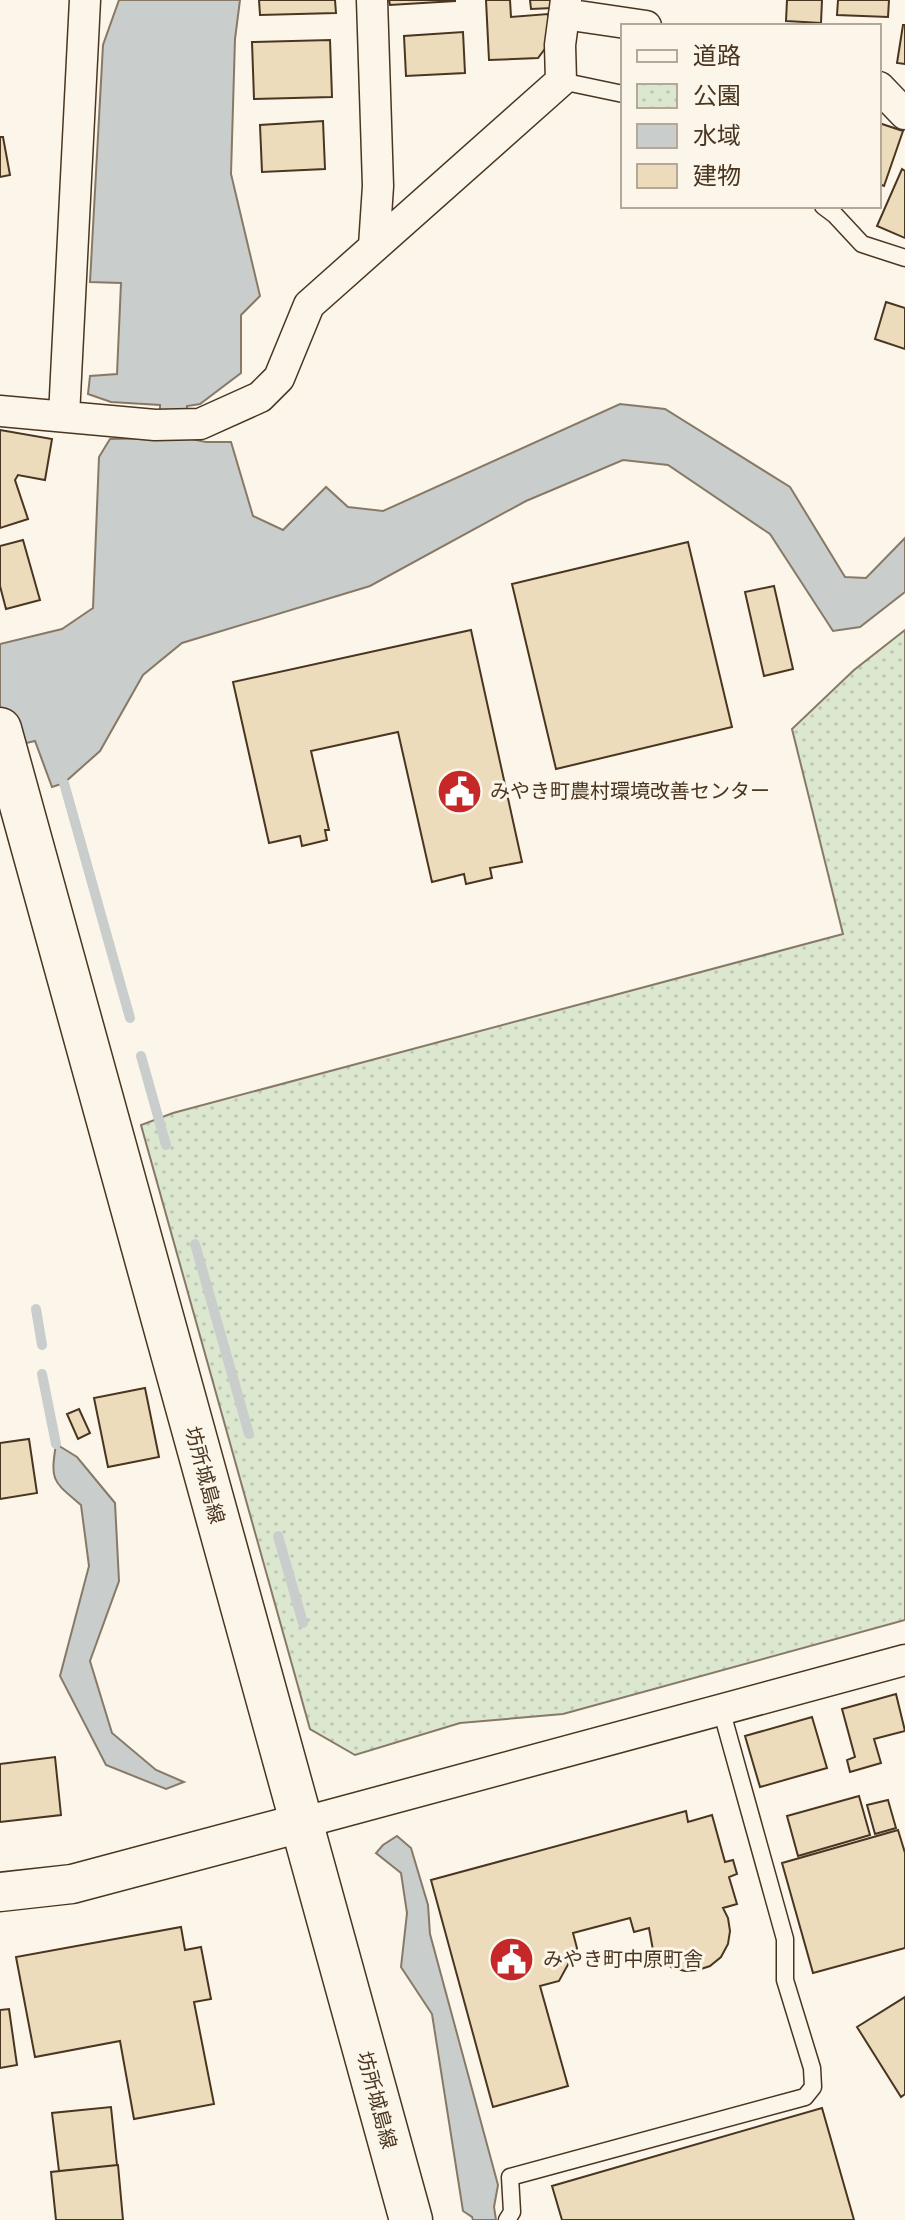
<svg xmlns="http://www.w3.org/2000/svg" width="905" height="2220" viewBox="0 0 905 2220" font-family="Lato,'Noto Sans JP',sans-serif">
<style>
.park{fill:url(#park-dots);stroke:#887966;stroke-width:2}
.water{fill:#c9cecd;stroke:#887966;stroke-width:2}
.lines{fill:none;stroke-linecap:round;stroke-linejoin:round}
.stream{stroke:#c9cecd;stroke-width:10}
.building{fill:#ecdcbc;stroke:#4a3520;stroke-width:2}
.service-casing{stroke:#4a3520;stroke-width:19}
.minor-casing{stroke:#4a3520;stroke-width:33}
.tertiary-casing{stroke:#4a3520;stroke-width:41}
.secondary-casing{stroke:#4a3520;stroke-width:45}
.service{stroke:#fbf6e9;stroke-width:16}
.minor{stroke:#fbf6e9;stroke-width:30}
.tertiary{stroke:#fbf6e9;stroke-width:38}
.secondary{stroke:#fbf6e9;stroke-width:42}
.labels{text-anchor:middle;stroke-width:6;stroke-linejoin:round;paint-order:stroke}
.poi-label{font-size:20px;fill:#4a3520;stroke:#fbf6e9;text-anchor:start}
.street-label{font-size:20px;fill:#4a3520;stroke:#fbf6e9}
</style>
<defs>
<pattern id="park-dots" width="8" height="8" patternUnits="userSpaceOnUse" patternTransform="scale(2)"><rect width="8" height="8" fill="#dce7d0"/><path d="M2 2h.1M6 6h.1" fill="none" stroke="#bec7b2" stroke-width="1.8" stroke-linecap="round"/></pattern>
</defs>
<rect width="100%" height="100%" fill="#fbf6e9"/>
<path class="park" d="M905 630V1620L563 1714 460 1723 355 1755 310 1729 141 1125 173 1113 843 934 792 729 854 670Z"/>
<path class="water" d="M119 0H240L235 39 231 174 260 296 241 315V373L200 404 187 406 186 438 206 442H231L253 516 283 530 326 487 348 507 383 511 620 404 665 409 790 487 845 577 866 578 905 538V592L860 627 833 631 770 534 668 465 623 460 526 501 370 586 182 643 143 675 100 751 64 783 52 787 35 741 0 749V644L62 629 93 608 99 457 110 439 160 438V405L111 402 88 394 90 376 117 374 121 283 90 282 103 45Z
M56 1444 77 1457 115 1503 119 1581 90 1661 112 1733 156 1770 184 1782 166 1789 106 1765 60 1676 89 1566 81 1505C53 1481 50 1482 56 1444Z
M397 1836 411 1848 428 1905 430 1934 498 2185 494 2207 496 2220H473L472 2217 463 2211 432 2014 401 1967 407 1913 401 1873 376 1853 383 1845Z"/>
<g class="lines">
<path class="stream" d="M64 783 130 1018
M141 1056 166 1145
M195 1244 249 1434
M36 1309 42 1345
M42 1374 56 1444
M278 1536 303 1623"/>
</g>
<path class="building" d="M259 0H335L336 13 260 15Z
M389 0H455V1L390 5Z
M486 0H510L511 17 548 14 550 42 538 58 489 60Z
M530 0H552V8L531 9Z
M787 0H822L821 23 786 21Z
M838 0H889L888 17 837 15Z
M903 25H905V64L897 63Z
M463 32 465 73 406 76 404 36Z
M330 40 332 97 254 99 252 42Z
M323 121 325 169 262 172 260 125Z
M879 123 903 131 884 186 879 184Z
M0 137H3L10 175 0 177Z
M902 169 905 171V238L877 226Z
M886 302 905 308V349L875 339Z
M0 430 52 439 45 480 18 475 15 480 28 519 0 528Z
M23 540 40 600 6 609 0 586V546Z
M688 542 732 727 556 769 512 584Z
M774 586 793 669 764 676 745 592Z
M471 630 522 862 490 868 492 878 466 884 464 874 432 882 398 732 311 751 329 830H325L327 840 302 846 300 836 269 843 233 682Z
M145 1388 159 1457 108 1467 94 1398Z
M79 1409 90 1433 78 1439 67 1414Z
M29 1439 37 1493 0 1499V1443Z
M896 1694 905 1731 874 1739 881 1763 850 1772 847 1760 855 1757 842 1709Z
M812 1717 827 1768 760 1787 745 1736Z
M55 1757 61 1815 0 1822V1764Z
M859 1796 870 1835 798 1856 787 1816Z
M888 1800 896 1828 875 1834 867 1805Z
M686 1811 688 1822 712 1815 725 1862 733 1860 737 1874 729 1877 737 1904 723 1908 728 1918 730 1931 728 1944 721 1957 710 1966 698 1970 685 1971 673 1968 661 1961 653 1950 649 1928 634 1932 630 1918 573 1933 577 1948 559 1981 540 1986 568 2086 493 2107 431 1880Z
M898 1830 905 1853V1948L813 1973 782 1863Z
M181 1927 185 1950 201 1947 211 1999 194 2002 214 2104 134 2119 120 2041 35 2057 16 1957Z
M905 1997V2094L901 2097 857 2027Z
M9 2009 17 2065 0 2068V2010Z
M111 2107 117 2165 59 2171 52 2113Z
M822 2108 854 2220H562L552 2186Z
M118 2165 123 2220H56L51 2172Z"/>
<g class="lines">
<defs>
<path id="service" d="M561 81 623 94
M823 206 835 215 862 244 905 258
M507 2220 512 2212 510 2177 805 2097 813 2087 812 2068 785 1980V1939L721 1709"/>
<path id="minor" d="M372 0 378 186 374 246
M564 14 646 26
M879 87 905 114
M0 411 155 425 200 424 260 397 279 378 309 305 561 81 560 45 566 0
M64 416 85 0
M301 1823 905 1660"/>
<path id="tertiary" d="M0 1892 72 1884 301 1823"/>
<path id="secondary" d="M0 729 411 2220"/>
</defs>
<use href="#service" class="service-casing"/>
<use href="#minor" class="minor-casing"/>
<use href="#tertiary" class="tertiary-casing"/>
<use href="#secondary" class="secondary-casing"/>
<use href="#service" class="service"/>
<use href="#minor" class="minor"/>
<use href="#tertiary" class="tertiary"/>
<use href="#secondary" class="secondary"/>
</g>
<defs>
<symbol id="civic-disc" viewBox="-11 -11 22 22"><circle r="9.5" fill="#c62828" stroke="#fbf6e9"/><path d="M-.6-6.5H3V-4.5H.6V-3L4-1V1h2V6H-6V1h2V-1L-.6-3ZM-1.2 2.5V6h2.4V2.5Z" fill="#fff"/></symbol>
</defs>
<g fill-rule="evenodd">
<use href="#civic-disc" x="434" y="766" width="51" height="51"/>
<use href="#civic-disc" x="486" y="1934" width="51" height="51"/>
</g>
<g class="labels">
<g class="poi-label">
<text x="490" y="798">みやき町農村環境改善センター</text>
<text x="543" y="1966">みやき町中原町舎</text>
</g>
<g class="street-label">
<text transform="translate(205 1475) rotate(75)" y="7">坊所城島線</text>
<text transform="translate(377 2100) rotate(75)" y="7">坊所城島線</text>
</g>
</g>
<rect x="621" y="24" width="260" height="184" fill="#fbf6e9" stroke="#b4a999" stroke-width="2"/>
<rect x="637" y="50" width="40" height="12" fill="#fbf6e9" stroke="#b4a999" stroke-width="2"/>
<text x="693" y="64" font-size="24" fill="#4a3520">道路</text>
<rect x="637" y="84" width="40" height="24" fill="url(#park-dots)" stroke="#b4a999" stroke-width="2"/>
<text x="693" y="104" font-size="24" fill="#4a3520">公園</text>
<rect x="637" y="124" width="40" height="24" fill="#c9cecd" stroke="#b4a999" stroke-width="2"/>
<text x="693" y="144" font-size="24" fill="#4a3520">水域</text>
<rect x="637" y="164" width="40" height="24" fill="#ecdcbc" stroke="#b4a999" stroke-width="2"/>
<text x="693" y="184" font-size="24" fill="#4a3520">建物</text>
</svg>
